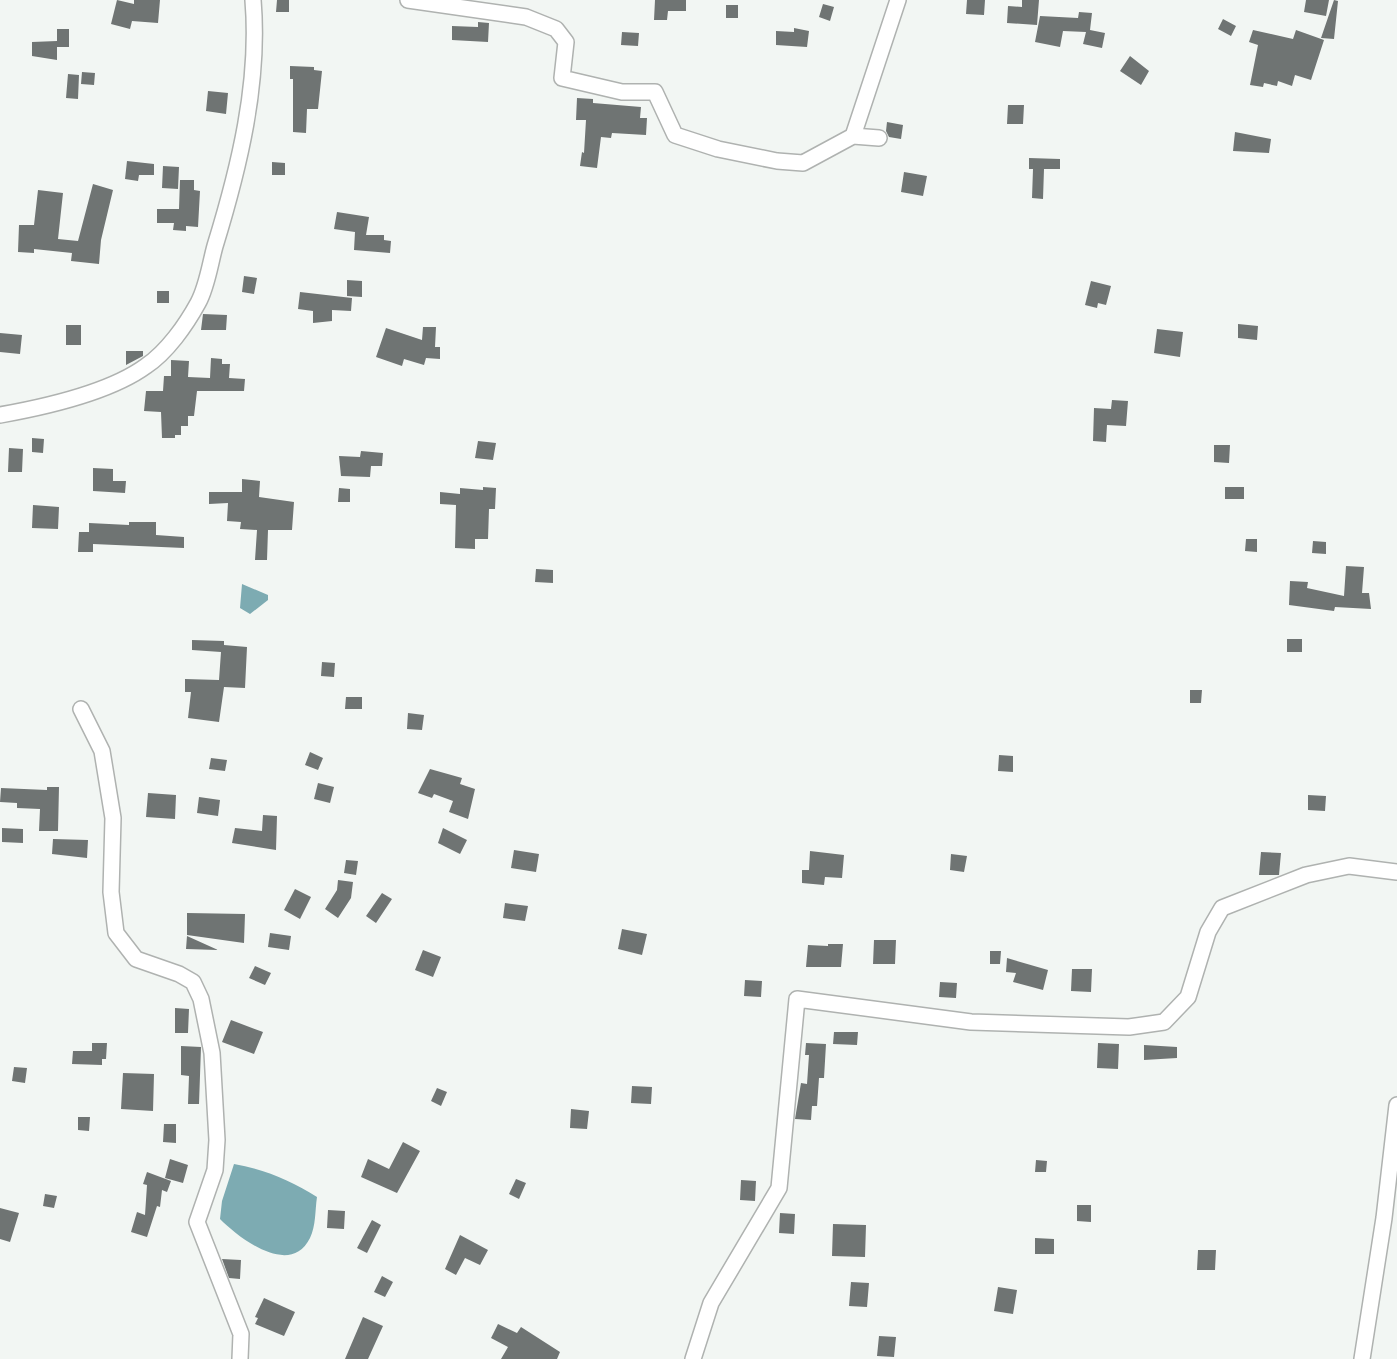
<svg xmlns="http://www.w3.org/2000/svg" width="1397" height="1359" viewBox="0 0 1397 1359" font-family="'Archivo Narrow',sans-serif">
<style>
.water{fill:#7dabb2}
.building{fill:#6f7473}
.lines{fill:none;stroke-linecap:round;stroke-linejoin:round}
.street-casing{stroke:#afb2b0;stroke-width:18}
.street{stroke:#fff;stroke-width:15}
</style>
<rect width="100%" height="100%" fill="#f2f6f3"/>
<path class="water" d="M242 584 268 595V600L250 614 240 608Z
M234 1164C264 1169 292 1181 317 1197 315 1210 316 1226 310 1238 290 1278 239 1238 220 1219L222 1201Z"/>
<path class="building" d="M117 0 134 4V0H160L158 23 132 21 130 29 111 24Z
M277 0H289V12H276Z
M655 0H686V11H668L667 20H654Z
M967 0H985L984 15 966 14Z
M1022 0H1039L1037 25 1007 23 1008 6 1022 7Z
M1306 0H1329L1326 16 1304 12Z
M1334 0 1338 1 1334 39 1321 38Z
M823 4 834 7 830 21 819 17Z
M726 5H738V18H726Z
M1079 12 1092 13 1090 30 1105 33 1102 48 1083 44 1086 32 1063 31 1060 47 1035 42 1040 16 1078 18Z
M1223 19 1236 26 1231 36 1218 29Z
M478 22 489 23 488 42 452 40V26L478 27Z
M794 28 809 31 807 47 776 45V31L794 32Z
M57 29H69V47H57V60L32 56V42L57 41Z
M1253 30 1293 39 1296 30 1324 40 1311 80 1295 75 1292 86 1278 81 1277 86 1264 83 1263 87 1250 85 1258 45 1249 42Z
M622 32 639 33 638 46 621 45Z
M1130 56 1149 71 1141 85 1120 71Z
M290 66 314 67V70L322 71 318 109H307L306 133 293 132V79H290Z
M82 72 95 73 94 85 81 84Z
M68 74 79 75 78 99 66 98Z
M208 91 228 93 226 114 206 111Z
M577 98 593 99V103L641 107 640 118H647L646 135 612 133 611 138 601 137 597 168 580 166 582 152 584 153 586 120H576Z
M1008 105H1024L1023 124H1007Z
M887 122 903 125 901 139 889 137 886 131Z
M1235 132 1271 139 1269 153 1233 151Z
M1029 158 1060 159V169H1044L1043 199 1032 198 1033 169H1029Z
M127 161 154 164V175H139L138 181 125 179Z
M272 162 285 163V175H272Z
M163 166 179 167 178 189 162 188Z
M904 172 927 176 923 196 901 192Z
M180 180H194V190L200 191 198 227 186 226V231L173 230 174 223H157V209H179Z
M93 184 113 190 101 240 99 264 71 261 72 253 34 249V253L18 252 19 225H34L38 190 63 193 58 239 78 241Z
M337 212 369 217 366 235H384V240L391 241 390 253 354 250 355 232 334 229Z
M244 276 257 278 254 294 242 292Z
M347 280 362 281V297L347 296Z
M1091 281 1111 286 1106 305 1098 303 1097 308 1085 305Z
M157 291H169V303H157Z
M300 292 352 298 351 311 332 310V321L313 323V311L298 309Z
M203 314 227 315 226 330H201Z
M1238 324 1258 326 1257 340 1238 338Z
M66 325H81V345H66Z
M423 327H436L435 347H440V359L426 358 424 365 404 359 402 366 376 357 386 328 422 340Z
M1157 329 1183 332 1180 357 1154 353Z
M0 333 22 335 20 354 0 352Z
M126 351H143V356L126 365Z
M211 358 222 359V364H230L229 378 245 379 244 391H197L194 416H188V426H181V435H175V438H162L161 412 144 411 146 391H163L164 376H171V360L189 361 188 377 210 378Z
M1112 400 1128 401 1126 426 1107 425 1106 442 1093 441 1094 408 1111 409Z
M32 438 44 439 43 453 32 452Z
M478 441 496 443 493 460 475 458Z
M1214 445H1230L1229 463 1214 462Z
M9 448 23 449 22 472H8Z
M361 451 383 453 382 466H371L370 477 341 476 339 456 360 457Z
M93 468 113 469V481H126L125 493 93 491Z
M242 479 260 481 259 497 294 502 292 530H268L267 560H255L257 530 240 529 241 522 227 521 228 503 209 504V492H242Z
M483 487 496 488 495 509H489L488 539H475V549L455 548 456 505 440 504V492L460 494V488L483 490Z
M1225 487H1244V499H1225Z
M339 488 350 489V502H338Z
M33 505 59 507 58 529 32 528Z
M129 522H156V535L184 537V548L93 544V552H78L79 532H89V523L129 525Z
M1246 539H1257V552L1245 551Z
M1313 541 1326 542V554L1312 553Z
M1346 566 1364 567 1362 593H1369L1371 609 1335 607 1334 611 1289 605 1290 581 1308 582 1307 588 1344 596Z
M536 569 553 570V583L535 582Z
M1287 639H1302V652H1287Z
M192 640 224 641V645L247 647 245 688 224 687 219 722 188 718 191 692H185V679L219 680 221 652 192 650Z
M322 662 335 663 334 677 321 676Z
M1190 690H1202L1201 703H1190Z
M346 697H362V709H345Z
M408 713 424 715 422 730 407 729Z
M310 752 323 758 318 770 305 765Z
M999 755 1013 756V772L998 771Z
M211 758 227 760 225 771 209 769Z
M430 769 462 778 460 784 475 789 468 819 449 812 453 801 434 794 432 798 418 793Z
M318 783 334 787 330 803 314 799Z
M47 787H59L58 831H39L40 809 17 808V803L0 802 1 788 47 790Z
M148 793 176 795 175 819 146 817Z
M1308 795 1326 796 1325 811 1308 810Z
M199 797 220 800 218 816 197 813Z
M263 815 277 816 276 850 232 843 235 828 262 831Z
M2 828 23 829V843L2 842Z
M443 828 467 840 460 854 438 843Z
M53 839 88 840 87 858 52 854Z
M514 850 539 854 536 872 511 868Z
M810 851 844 855 842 878 825 877 824 885 802 883V870H809Z
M1261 852 1281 853 1279 875H1259Z
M951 854 967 856 964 872 950 870Z
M346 860 358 861 356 875 344 873Z
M338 880 353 882 351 898 338 918 325 909 337 890Z
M295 889 311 897 300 919 284 910Z
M382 893 392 899 376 923 366 916Z
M505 903 528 906 525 921 503 918Z
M187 913 245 914 244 943 187 935Z
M622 929 647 934 642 955 618 949Z
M270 933 291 936 289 950 268 947Z
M187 936 218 950 186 949Z
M874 940H896L895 964H873Z
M828 944H843L841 967H806L808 945 828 946Z
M423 950 441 957 433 977 415 970Z
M990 951H1001L1000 964H990Z
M1007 958 1048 970 1043 990 1013 982 1016 973 1006 972Z
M255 966 271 973 265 985 249 978Z
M1072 969H1092L1091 992 1071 991Z
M745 980 762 981 761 997 744 996Z
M940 982 957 983 956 998 939 997Z
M175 1008 189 1009 188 1033H175Z
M231 1020 263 1032 254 1054 222 1042Z
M834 1032H858L857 1045 833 1044Z
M92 1043H107L106 1059H102V1065L72 1064 73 1051H92Z
M806 1043 826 1044 824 1078H819L817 1106H812L811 1120 795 1119 801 1083 807 1084 809 1055H805Z
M1098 1043 1119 1044 1118 1069 1097 1068Z
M1144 1045 1177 1047V1058L1144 1060Z
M181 1046 201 1047 199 1104H188L189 1076 181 1075Z
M14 1067 27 1068 25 1083 12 1081Z
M123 1073 154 1074 153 1111 121 1109Z
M632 1086 652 1087 651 1104 631 1103Z
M437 1088 447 1092 441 1106 431 1101Z
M571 1109 589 1111 587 1129 570 1128Z
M78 1117H90L89 1131 78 1130Z
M164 1124H176V1143L163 1142Z
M403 1142 420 1151 397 1193 361 1177 368 1159 389 1169Z
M170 1159 188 1165 183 1183 165 1178Z
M1036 1160 1047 1161 1046 1172H1035Z
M147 1172 171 1181 167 1192 162 1190 160 1207 157 1206 147 1237 131 1232 137 1212 145 1215 147 1185 143 1184Z
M516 1179 526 1183 519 1199 509 1194Z
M741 1180 756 1181 755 1201 740 1200Z
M45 1194 57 1196 54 1208 43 1206Z
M1077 1205H1091V1222L1077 1221Z
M0 1208 19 1213 10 1242 0 1239Z
M328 1210 345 1211 344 1229 327 1228Z
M780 1213 795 1214 794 1234 779 1233Z
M372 1220 381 1225 367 1253 357 1248Z
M833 1224 866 1225 865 1257 832 1256Z
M460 1235 488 1250 480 1265 465 1258 456 1275 445 1269Z
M1035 1238 1054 1239V1254H1035Z
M1198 1250H1216L1215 1270H1197Z
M222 1259 241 1260 240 1279 229 1278Z
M382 1276 393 1282 385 1297 374 1292Z
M851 1282 869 1283 867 1307 849 1306Z
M998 1287 1017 1290 1013 1314 994 1311Z
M264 1298 295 1312 284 1336 255 1324 258 1318 255 1317Z
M363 1317 383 1326 368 1359H345Z
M498 1324 517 1333 521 1327 560 1352 557 1359H501L508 1347 491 1338Z
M879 1336 896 1337 894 1357 877 1356Z"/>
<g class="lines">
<defs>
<path id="street" d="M408 0 526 17 556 29 566 42 562 78 622 92H655L675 135 718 149 777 161 803 163 853 136 879 138
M853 136 898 0
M0 415C45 407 109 393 146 366 167 352 186 325 198 303 207 287 210 264 215 246 239 168 260 83 253 0
M81 709 102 751 113 818 111 892 116 933 136 959 179 974 193 982 201 999 212 1053 217 1140 215 1170 197 1222 241 1334 240 1359
M693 1359 711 1303 779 1188 797 999 971 1022 1129 1027 1164 1022 1188 997 1208 932 1222 908 1306 875 1349 866 1397 872
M1362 1359 1384 1218 1397 1105"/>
</defs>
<use href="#street" class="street-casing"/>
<use href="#street" class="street"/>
</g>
</svg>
